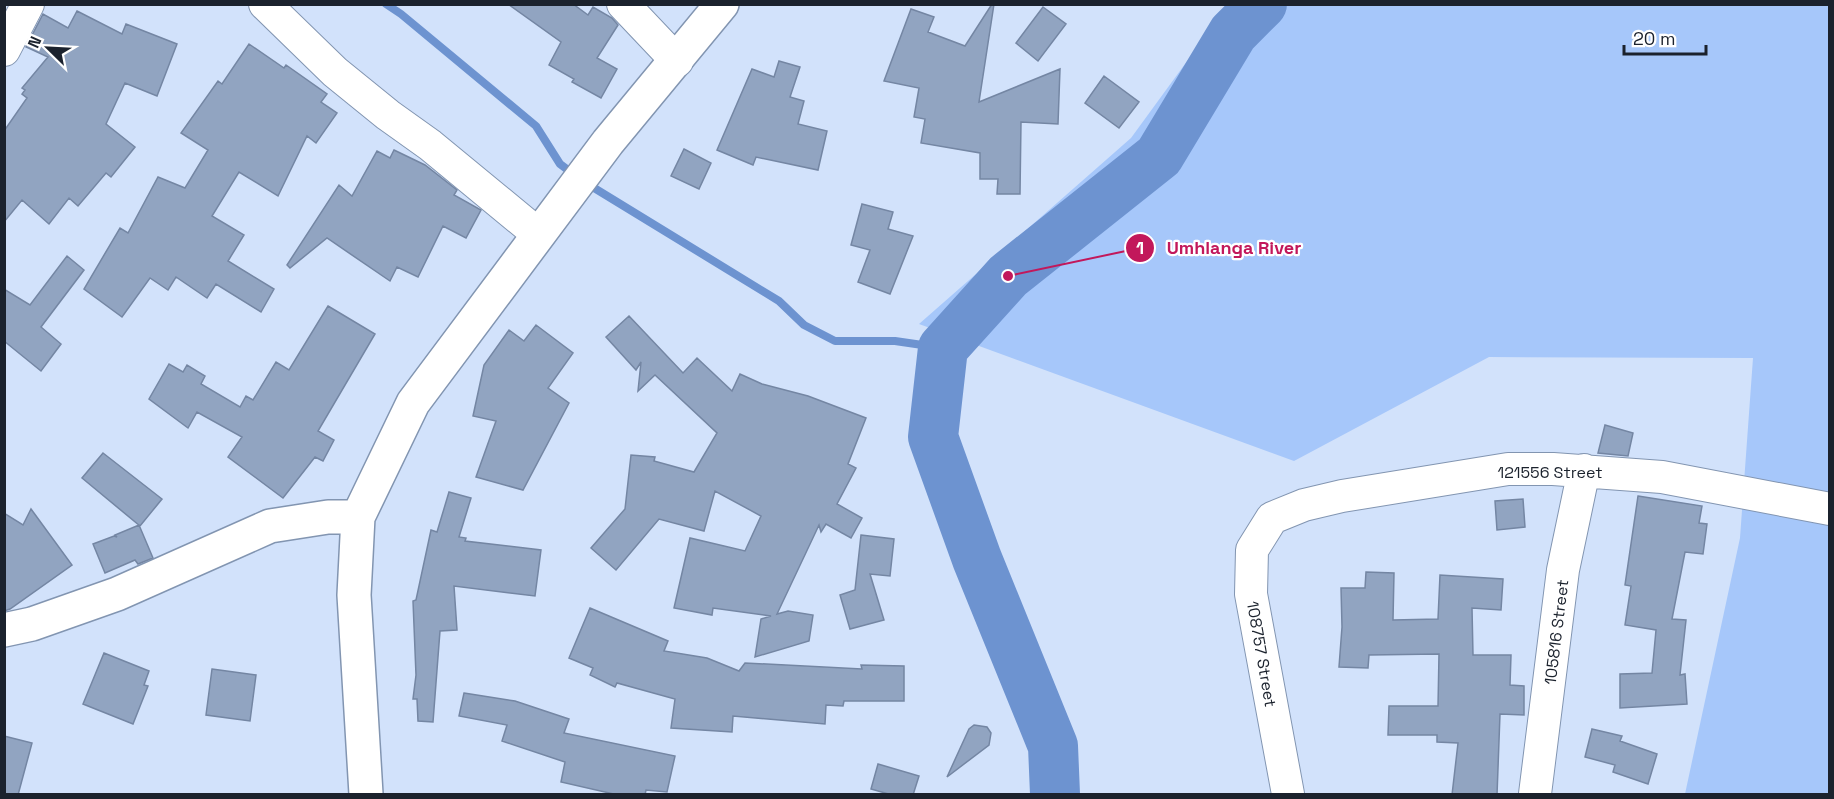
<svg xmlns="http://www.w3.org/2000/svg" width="1834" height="799" viewBox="0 0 1834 799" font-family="'Space Grotesk',sans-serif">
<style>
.green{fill:#a6c7fa}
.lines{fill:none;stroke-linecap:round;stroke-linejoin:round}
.stream{stroke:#6d93d0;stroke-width:8}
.river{stroke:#6d93d0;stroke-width:50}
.building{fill:#91a4c1;stroke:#7486a3;stroke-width:1.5}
.street-casing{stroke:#8295b1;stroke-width:34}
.secondary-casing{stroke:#8295b1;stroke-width:36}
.street{stroke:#fff;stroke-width:32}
.secondary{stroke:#fff;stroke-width:33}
.labels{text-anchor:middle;stroke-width:4.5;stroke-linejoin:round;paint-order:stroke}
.street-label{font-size:16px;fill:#1b222d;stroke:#fff}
.leader{fill:none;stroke:#c2185b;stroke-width:2}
.callout-dot{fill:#c2185b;stroke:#fff;stroke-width:2}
.mark-label{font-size:18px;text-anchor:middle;font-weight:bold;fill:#fff}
.callout-label{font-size:18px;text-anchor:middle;font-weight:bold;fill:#c2185b;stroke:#fff;stroke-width:4.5;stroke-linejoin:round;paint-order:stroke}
</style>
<rect width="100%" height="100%" fill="#d2e2fb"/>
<path class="green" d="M1228 5H1829V794H1685L1740 538 1753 358 1489 357 1294 461 919 324 1131 138Z"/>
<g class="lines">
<path class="stream" d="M386 4 401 14 536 126 560 164 576 176
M586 183 779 301 804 325 835 341H895L943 348"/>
<path class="river" d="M1055 794 1053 746 977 559 933 437 943 348 1008 276 1159 156 1233 33 1262 4"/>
</g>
<path class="building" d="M508 4H573L588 15 593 7 612 18 618 25 597 58 617 69 601 98 572 82 574 79 549 65 561 42Z
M992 4H994L979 102 1060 69 1058 124 1021 122 1020 194H997L998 179H980V153L921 143 925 119 914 117 919 88 884 81 911 9 934 17 928 32 965 46Z
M1043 7 1066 24 1038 61 1016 43Z
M77 11 122 34 126 24 177 44 157 96 125 83 106 124 135 147 111 177 106 173 78 206 69 198 49 224 22 200 4 222V131L27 98 22 94 25 90 22 88 48 57 26 47 43 14 68 28Z
M249 44 284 68 286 65 327 94 321 102 337 113 316 143 307 136 278 196 239 172 212 216 244 235 228 261 274 289 261 312 216 284 207 298 176 277 168 290 150 278 122 317 84 289 120 228 128 233 158 177 185 188 208 150 181 133 218 81 222 84Z
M779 61 800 67 790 97 804 101 798 124 827 131 818 170 756 157 753 165 717 150 752 69 774 77Z
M1104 76 1139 102 1119 128 1085 103Z
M684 149 711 163 699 189 671 176Z
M394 150 425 165 457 190 454 195 481 210 466 238 443 226 418 277 397 267 390 281 327 238 290 268 287 265 339 185 352 196 377 151 390 158Z
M862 204 893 212 888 229 913 236 890 294 858 282 870 250 851 245Z
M67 256 84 270 41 327 61 344 41 371 4 341V289L30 305Z
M328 306 375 334 318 431 334 440 323 461 315 457 283 498 228 457 242 437 197 412 188 428 149 399 169 364 183 372 187 365 205 376 201 384 240 407 246 396 253 400 276 362 289 370Z
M629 316 683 373 697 358 732 391 740 374 762 384 808 396 866 418 848 464 856 468 837 504 862 518 851 538 826 524 821 532 819 525 777 614 788 611 813 615 809 641 755 657 761 619 771 616 713 608 712 615 674 608 690 538 745 551 761 516 715 491 704 531 659 519 616 570 591 548 625 509 631 455 655 457 654 461 694 472 717 433 655 375 638 391 641 362 636 370 606 337Z
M536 325 573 353 548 388 569 403 523 490 476 477 496 421 473 416 484 365 509 330 524 341Z
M1605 425 1633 433 1628 456 1598 453Z
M103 453 162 499 140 526 82 478Z
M449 492 471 498 459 537 466 538 465 541 541 550 535 596 454 586 457 630 440 631 433 722 418 721 417 699H413L416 675 413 601 416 600 431 530 437 532Z
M1638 496 1702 506 1699 523 1707 524 1703 554 1685 552 1672 619 1686 620 1680 675 1685 674 1687 704 1620 708V674L1652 673 1656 630 1625 625 1631 586 1625 585Z
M1523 499 1525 527 1497 530 1495 501Z
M31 509 72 565 10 609 4 611V513L23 525Z
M139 525 153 558 138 564 135 560 105 573 93 544 114 536 117 537 115 535Z
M861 535 894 539 890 576 870 574 884 620 850 629 840 595 855 590Z
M1366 572 1394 573 1393 620 1438 619 1440 575 1503 579 1501 610 1472 608 1473 655H1511L1510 685 1524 686V715L1500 714 1497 795H1452L1458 743 1437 742V735H1388L1389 706H1438L1439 654 1369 655 1368 668 1339 667 1342 627 1341 588H1365Z
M590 608 668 641 664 651 707 658 739 671 745 663 862 669 861 665 904 666V701H844L843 706 826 705 825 724 733 716 732 732 671 728 675 699 617 683 615 687 590 675 593 668 569 658Z
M104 653 149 671 144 685 148 686 133 724 83 704Z
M212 669 256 675 250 721 206 715Z
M464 693 515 701 569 719 564 733 675 756 667 792 646 790 645 795H618L561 782 565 762 502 741 507 725 459 716Z
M974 725 987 727 991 733 989 745 947 777 969 729Z
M1592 729 1622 736 1620 741 1657 754 1648 784 1613 772 1615 765 1585 757Z
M4 736 32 743 18 795H4Z
M878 764 919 776 913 795H892L871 789Z"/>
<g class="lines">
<defs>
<path id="street" d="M265 4 335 72 388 115 430 145 538 234
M623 4 677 61
M4 50 28 4
M1288 794 1251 594 1252 550 1272 518 1304 505 1342 496 1508 469H1553L1662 477 1830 509
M1535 794 1563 570 1584 470"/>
<path id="secondary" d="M4 630 32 624 117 594 270 526 328 517H358
M366 794 354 595 358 517 413 403 608 142 722 4"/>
</defs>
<use href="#street" class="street-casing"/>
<use href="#secondary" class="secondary-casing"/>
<use href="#street" class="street"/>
<use href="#secondary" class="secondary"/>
</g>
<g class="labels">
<g class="street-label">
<text x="1550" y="478">121556 Street</text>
<text transform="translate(1556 632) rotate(-83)" y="6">105816 Street</text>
<text transform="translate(1262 654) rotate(80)" y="6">108757 Street</text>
</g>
</g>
<path class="leader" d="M1008 276L1140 248"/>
<g class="callout-dot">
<circle cx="1008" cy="276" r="6"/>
<circle cx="1140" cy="248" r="15"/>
</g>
<g class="mark-label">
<text x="1140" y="254">1</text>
</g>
<g class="callout-label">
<text x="1234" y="254">Umhlanga River</text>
</g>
<rect width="1834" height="799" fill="none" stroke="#1b222d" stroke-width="12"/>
<g transform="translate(48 48) rotate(294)" stroke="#ffffff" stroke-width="4.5" paint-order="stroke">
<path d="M0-4.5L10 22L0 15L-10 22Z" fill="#1b222d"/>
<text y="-9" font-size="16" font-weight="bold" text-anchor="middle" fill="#1b222d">N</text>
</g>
<path d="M1624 45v9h82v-9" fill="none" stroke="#1b222d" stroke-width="3"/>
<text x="1633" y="45" font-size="18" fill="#1b222d" stroke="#ffffff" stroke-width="4.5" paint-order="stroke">20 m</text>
</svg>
